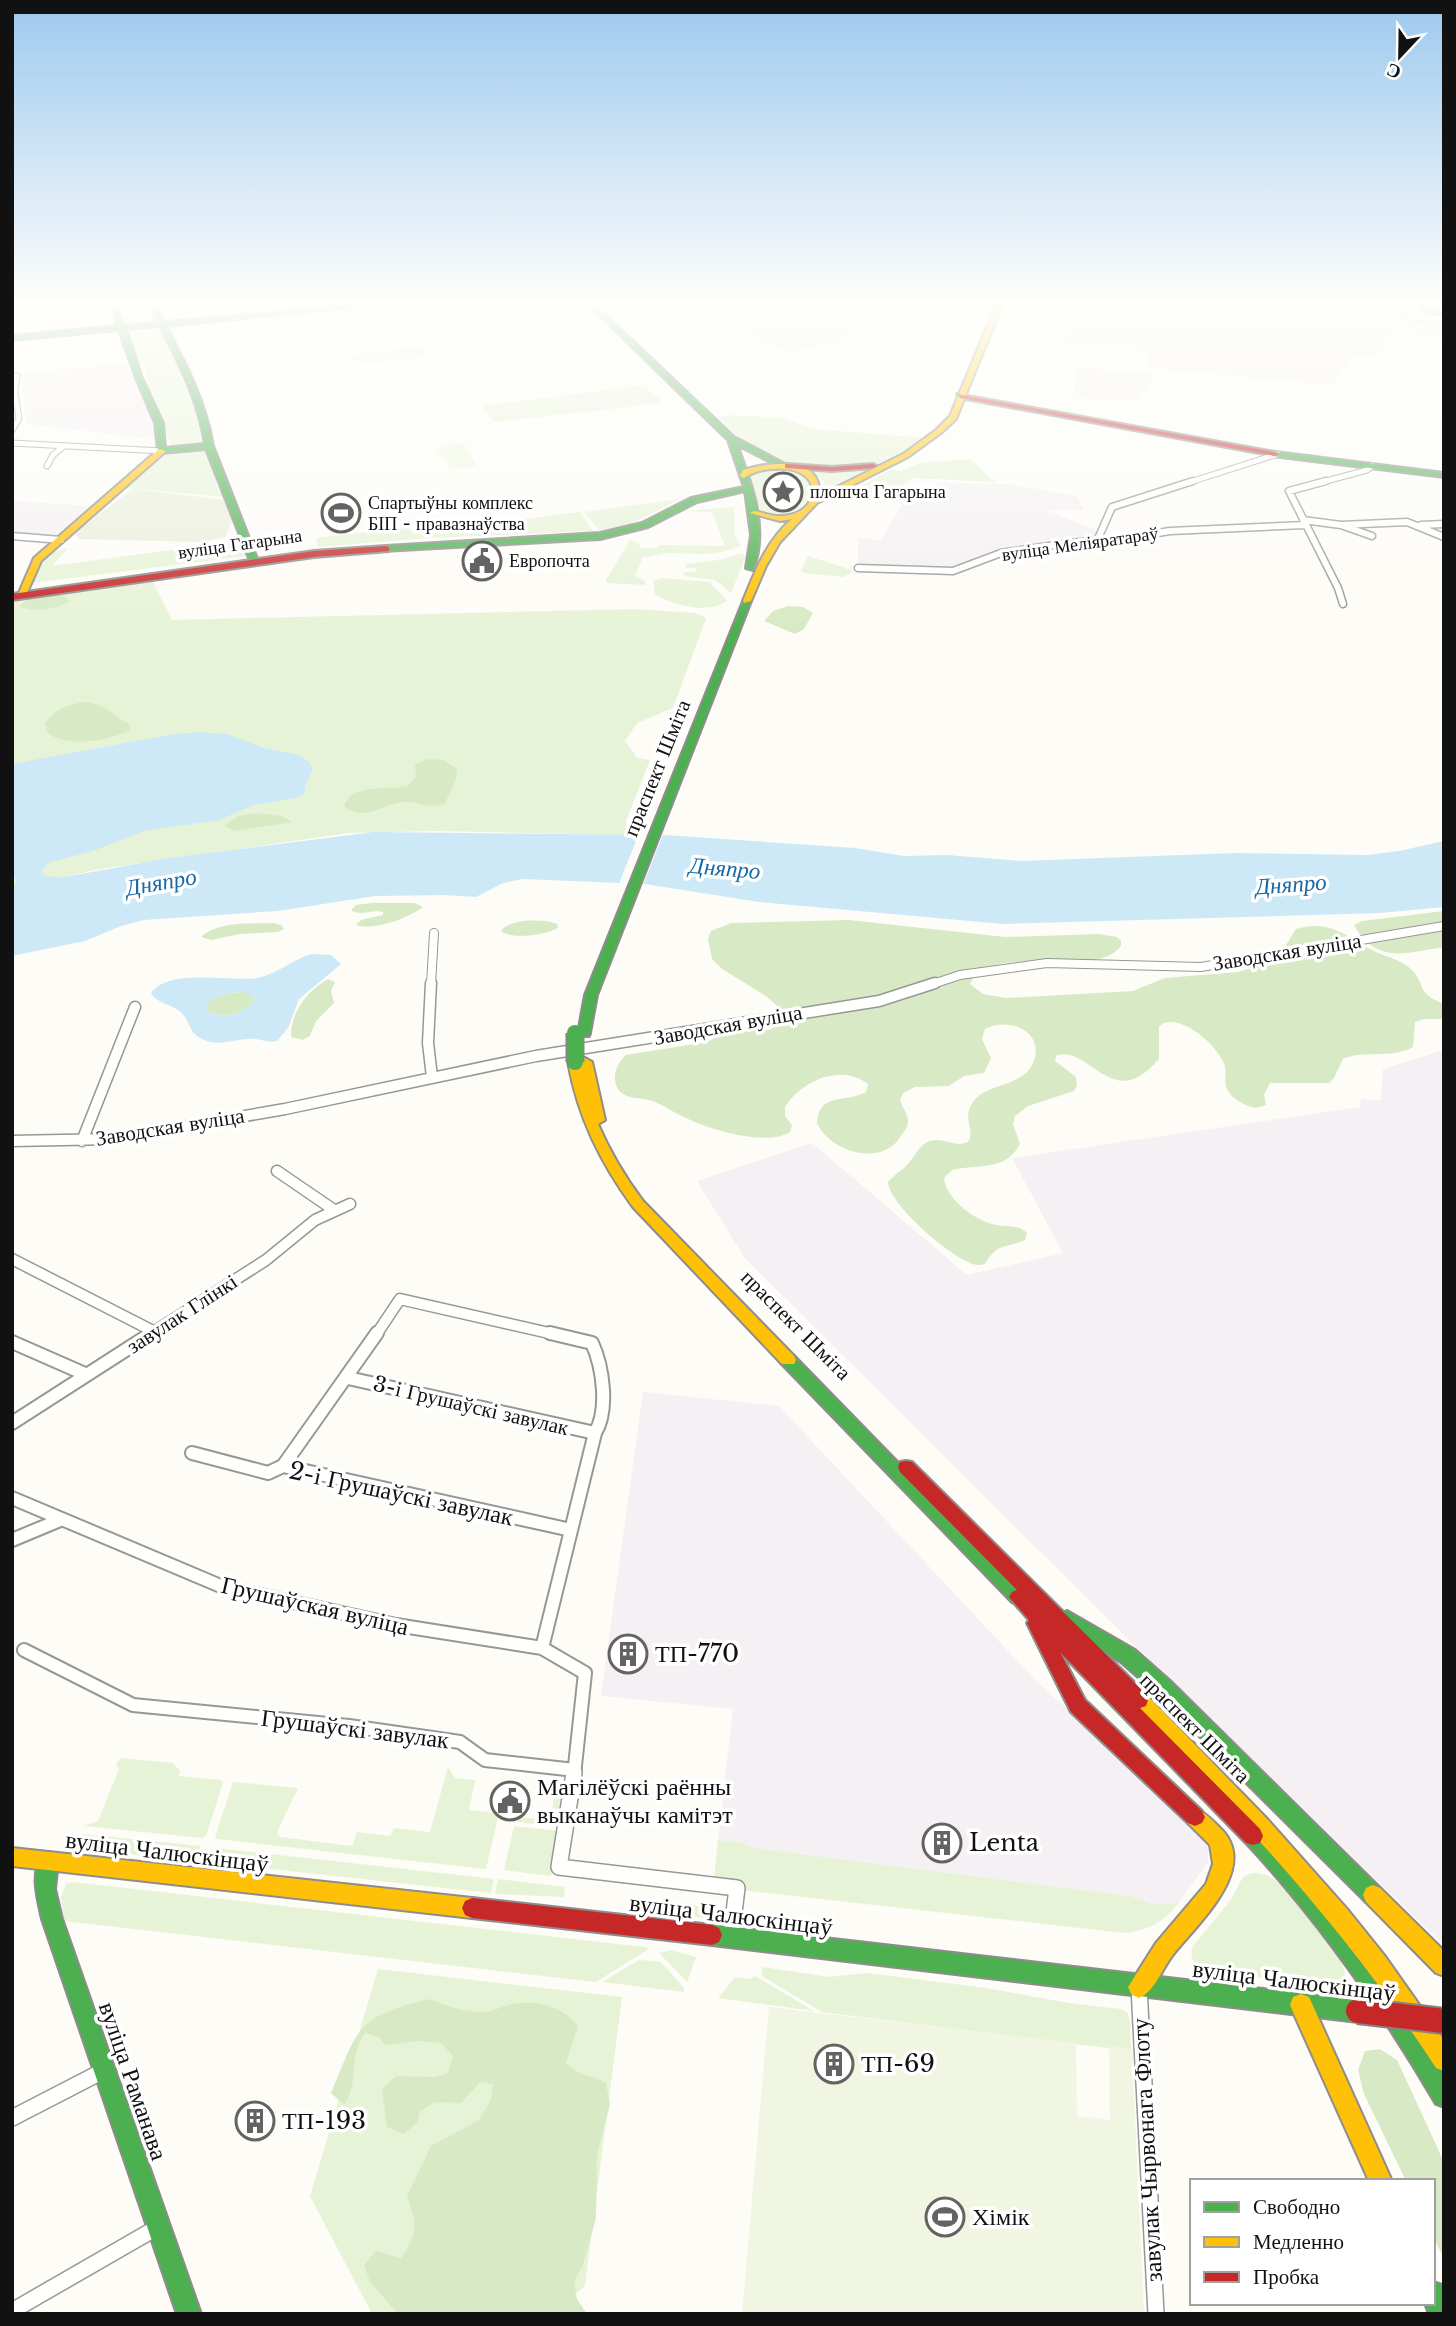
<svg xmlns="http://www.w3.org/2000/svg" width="1456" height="2326" viewBox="0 0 1456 2326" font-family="'Libre Baskerville',serif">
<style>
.industrial{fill:#f5f0f3}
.green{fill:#e7f3d7}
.forest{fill:#d8eac5}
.cemetery{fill:#e9eedb}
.pitch{fill:#f0f6e1}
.plaza{fill:#edebe2}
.water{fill:#cde8f7;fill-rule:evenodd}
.pier{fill:#fdfcf7}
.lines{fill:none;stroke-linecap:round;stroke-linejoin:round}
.street-far5-casing{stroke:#979795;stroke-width:7}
.street-far4-casing{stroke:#979795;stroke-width:9}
.street-far3-casing{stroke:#979795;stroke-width:10}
.street-far2-casing{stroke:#979795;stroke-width:13}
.street-far1-casing{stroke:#979795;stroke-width:16}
.street-casing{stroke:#979795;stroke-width:18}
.fast-casing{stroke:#8e8d8b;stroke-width:4}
.slow-casing{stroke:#8e8d8b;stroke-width:4}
.jam-casing{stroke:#8e8d8b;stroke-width:4}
.street-far5{stroke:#fffffe;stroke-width:5}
.street-far4{stroke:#fffffe;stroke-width:6}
.street-far3{stroke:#fffffe;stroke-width:8}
.street-far2{stroke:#fffffe;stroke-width:10}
.street-far1{stroke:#fffffe;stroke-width:12}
.street{stroke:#fffffe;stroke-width:15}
.fast{fill:#4caf50;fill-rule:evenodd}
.slow{fill:#ffc107;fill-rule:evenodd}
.jam{fill:#c62828;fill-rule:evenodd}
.fast-bridge-casing{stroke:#858482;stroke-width:19;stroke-linecap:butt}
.jam-bridge-casing{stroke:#858482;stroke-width:28;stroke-linecap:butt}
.fast-bridge{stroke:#4caf50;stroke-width:16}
.jam-bridge{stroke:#c62828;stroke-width:24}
.labels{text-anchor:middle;stroke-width:7;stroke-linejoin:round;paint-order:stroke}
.far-poi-label{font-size:18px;fill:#111;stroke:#fff;text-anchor:start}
.far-street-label{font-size:18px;fill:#111;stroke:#fff}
.street-label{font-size:21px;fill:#111;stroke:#fff}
.water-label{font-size:23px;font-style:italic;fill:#1768a6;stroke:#fff}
.near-street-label{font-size:24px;fill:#111;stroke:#fff}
.near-poi-label{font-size:24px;fill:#111;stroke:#fff;text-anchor:start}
</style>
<rect width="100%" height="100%" fill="#fdfcf7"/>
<path class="industrial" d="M1124 305H1408V308L1401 325 1373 356 1355 355 1333 385 1146 368 1149 349 1064 343 1069 324H1074L1077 314 1117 317Z
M1415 321H1444V341L1414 338 1411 327V322Z
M128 363 160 440 26 424 21 373Z
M1078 367 1156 374 1136 401 1073 398Z
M938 483 1008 484 1077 496 1084 510H1046L1100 532 1098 536 994 554 948 568 858 563V538L881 540 903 503 907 500 922 501 925 495 932 494Z
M14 501 90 506 54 536 12 533Z
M1444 1050 1443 1579 1444 1945 1130 1641 744 1257 697 1181 812 1143 967 1275 1063 1253 1012 1158 1360 1107 1361 1099 1381 1100 1383 1069Z
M643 1392 779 1406 1036 1681 1143 1778 1208 1847V1862L1178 1904H1153L1130 1896 754 1848 740 1842 718 1840 733 1709 601 1696Z"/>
<path class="green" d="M118 305H151L157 322 125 325Z
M161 329 209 442 202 445 172 447 145 385 149 383 143 364H137L126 332Z
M645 385 661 403 494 422 482 406Z
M732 415 782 418 814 429 924 438C910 448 893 458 876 464 843 473 782 468 754 449 740 440 729 427 717 417Z
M204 449 208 451 218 478 215 480 219 491H223L226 497 125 488 164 455Z
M970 459 995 482 913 478 892 492 839 497 892 469 900 471 920 463Z
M779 466 801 471 814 486C807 510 783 523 760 510L749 474Z
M877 467 824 494V482L809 469 848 471Z
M681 499 626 526 599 530 584 512Z
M734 507 735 535 741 546C708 557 703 554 670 553 660 553 653 557 643 557L635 576 645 581V585L607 583 606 580 630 540 640 544 641 548H657L659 545 725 546 712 512 682 511Z
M580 512 593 531 429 538 318 547 316 538 409 527 413 533Z
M237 541H240L246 556 32 583C40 565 47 551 68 548L52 566Z
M743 553 745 558 731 593 715 580 683 576 684 572H695L696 568H685L687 564 719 560Z
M808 556 849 569 853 572 843 577 804 573 801 571Z
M151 578 172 620 637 609 695 613 706 618 673 708 637 723 625 741 637 758 650 760 626 821V835L436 831 349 833 94 870 12 890V601Z
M661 578 710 582 727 601C708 614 673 606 655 594L653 581Z
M120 1758 173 1763 180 1771 179 1776 221 1780 223 1783 206 1836 202 1838 84 1826 98 1821 119 1769 116 1765Z
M448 1767 455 1778 475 1780 469 1810 499 1813 486 1869 217 1839 215 1837 233 1782 298 1788 277 1832 280 1837 352 1846 357 1832 390 1836 394 1828 430 1832Z
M557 1782 565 1787 558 1827 517 1822 518 1817 550 1820Z
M514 1826 558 1831 551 1876 504 1870Z
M82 1834 201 1846 197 1858 192 1861 79 1849Z
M718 1840 740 1842 754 1848 1130 1896 1153 1904H1178C1162 1923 1149 1930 1125 1933L713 1887Z
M215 1848 494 1879 491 1893 215 1863 211 1860Z
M1252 1873C1260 1873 1267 1874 1273 1879 1291 1891 1347 1955 1345 1976L1340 1981C1323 1984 1210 1975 1198 1966 1191 1960 1190 1954 1193 1946L1230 1901 1243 1877Z
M498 1879 565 1887 564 1897 495 1894Z
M73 1882 643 1947 650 1948 596 1982 64 1921 61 1897 66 1884Z
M671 1903 724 1909 723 1920 669 1914Z
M671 1950 696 1957 687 1982 659 1953Z
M639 1960 661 1962 684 1988V1992L602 1982Z
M762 1967 829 1977 867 1973 986 1988 1075 2004 1121 2009 1127 2012 1130 2021 1131 2051 822 2012 762 1976Z
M378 1969 622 1997 585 2286 551 2314H372L310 2196Z
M755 1976 814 2011 718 1998 735 1977 751 1979Z"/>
<path class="forest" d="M62 595 70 601C56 610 34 613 19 606L28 600Z
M788 606 803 607 813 613 804 629 795 634 764 621 773 611Z
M85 702C104 703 113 716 129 724L130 730C110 741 67 748 48 733L45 724C54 709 68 704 85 702Z
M428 759 444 760 457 769 456 779 445 803C431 810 421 802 407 802 385 801 365 824 344 806 352 782 389 791 408 786L416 777 415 764Z
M256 813 282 816 292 822 235 831 224 826 238 816Z
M372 903H414L423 907C408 918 375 931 356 925L361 920 383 915V912C372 909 360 917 351 910L356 905Z
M1444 911V947C1408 952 1377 966 1354 925L1362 921Z
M849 920 1005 937 1099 934 1117 937 1121 941V946C1091 983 993 939 970 984L983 994 1006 998 1133 991 1165 978 1238 972 1268 962 1279 956 1296 929C1329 919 1346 936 1372 950 1385 957 1401 959 1412 970 1427 985 1414 992 1444 1004V1019H1424L1415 1022 1413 1047C1389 1060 1365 1049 1343 1059L1334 1078 1329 1083H1270L1264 1095 1266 1105 1256 1108C1245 1106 1229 1098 1226 1086 1224 1079 1227 1070 1224 1063 1214 1043 1185 1017 1163 1023L1159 1027V1059C1111 1115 1091 1044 1056 1056L1055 1061 1076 1077 1077 1086 1074 1091 1028 1106 1015 1116 1013 1124 1020 1144C1006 1172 977 1164 952 1170L944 1178C946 1200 976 1221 996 1225 1007 1227 1019 1224 1027 1233L1025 1240C1016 1245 1002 1245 994 1252 987 1257 988 1266 978 1265 957 1264 888 1204 888 1182 893 1176 898 1173 904 1168 916 1158 918 1141 936 1140 948 1140 957 1147 968 1142 976 1129 961 1118 973 1102 986 1083 1021 1087 1032 1065 1048 1033 1010 1016 985 1029L982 1039 991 1058 984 1073 964 1076 949 1086 915 1087 903 1093 900 1100C902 1107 908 1114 908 1121 908 1127 904 1132 901 1136 882 1168 830 1152 817 1123 818 1092 847 1103 866 1092L868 1084C840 1063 802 1081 785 1107V1116L792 1125 790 1132C767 1147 708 1129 686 1118 674 1113 664 1105 652 1101 641 1097 625 1100 618 1089 611 1078 617 1062 626 1055L707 1042 727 1032 769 1030 779 1025 782 1019 776 1005 766 996 722 969 712 959 708 939 711 931 731 923Z
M547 921 557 924 558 928C545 935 512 940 501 931 511 919 532 920 547 921Z
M273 923 281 925 284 929 278 932 240 934 211 940 201 937C218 921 251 924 273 923Z
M328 979 335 982 331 991 334 1003 316 1021 310 1036 303 1040 291 1037C290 1013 308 990 328 979Z
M244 992 252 995 254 1001C243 1016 218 1021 204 1008 212 995 230 992 244 992Z
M428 1999C445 2005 463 2012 482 2012 491 2013 500 2007 508 2005 535 1999 561 2005 578 2026L566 2063C583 2078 588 2073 606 2083L610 2104 597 2156 596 2218 583 2265 574 2282 577 2299 587 2314C568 2314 552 2309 535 2314H398L370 2282 364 2265 376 2251 401 2258C419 2232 417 2225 407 2196L431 2146 479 2120 491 2100 493 2084 480 2082 461 2103 435 2102 420 2111 417 2123 404 2134 387 2127 382 2089 396 2076 435 2077 448 2073 453 2056 441 2043 418 2041 386 2045 378 2037 365 2033C347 2058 361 2079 344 2105L331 2093C359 2027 355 2018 428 1999Z
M1380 2049 1397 2060 1444 2162V2258L1433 2237V2181H1406L1364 2094 1358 2070 1365 2051Z"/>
<path class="cemetery" d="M133 489 227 500 233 519 225 537 201 542 80 539 74 533Z"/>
<path class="pitch" d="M809 305H893L879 326 851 327 839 344C794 349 779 359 742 329L750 328 747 325 766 322 757 315 759 312Z
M413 347 426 348 432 352C420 360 361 367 348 359L358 354Z
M448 443 464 444 477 465 463 469 450 467 437 448Z
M769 2007 1076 2043 1077 2116 1110 2120 1109 2046 1132 2049 1144 2314H742Z"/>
<path class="plaza" d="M653 393 660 400 609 404 613 409 588 412 584 407 565 409 561 405 579 403 575 397 600 394 606 401Z"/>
<path class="water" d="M198 732 227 734 264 748 295 754 308 761 313 769 305 785V794L295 798 254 805 219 820 144 831 90 852 50 862 42 869 43 875 59 878 169 858 374 832 665 835 855 848 904 856 947 855 1022 861 1235 853 1367 855 1399 851 1444 841V907L1380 913 1003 924 759 902 645 884 522 879 503 883 476 897 445 895 375 896 278 911 144 920 121 926 85 941 12 956V888L17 880 12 875V764L174 734Z
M312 954 331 955 341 964 299 999 288 1028 277 1041C267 1043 260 1038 250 1039 232 1039 215 1049 197 1036 188 1029 188 1016 178 1010 169 1004 157 1003 151 993 169 968 229 982 257 978 278 974 293 959 312 954ZM244 992 252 996 254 1001C243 1016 218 1021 204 1008 212 995 230 992 244 992Z"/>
<path class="pier" d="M640 831 664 832 642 888 618 886Z"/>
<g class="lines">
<defs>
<path id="street-far5" d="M1408 317 1444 319
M12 376H17L15 392 19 419 12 430
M12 443 162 451
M47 466 53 455 64 446
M1187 483 1278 454
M1319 483 1367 470 1372 466"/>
<path id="street-far4" d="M1326 481 1289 491 1338 588 1343 604
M1303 520 1341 525 1372 536
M1341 525 1407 522 1444 537
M1421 525 1444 524
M12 536 61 540
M1097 541 1112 507 1193 481
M858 568 953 571 1001 553 1069 543 1121 539 1170 531 1305 525"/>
<path id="street-far3" d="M431 985 434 933
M930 985 960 975 1047 963 1201 967 1444 926"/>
<path id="street-far2" d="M431 983 428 1043 432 1077
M12 1141 112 1139 285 1109 536 1056 879 1001 935 983
M82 1141 135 1007
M277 1171 334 1210
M12 1259 153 1331
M149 1335 266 1260 315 1220 350 1204
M376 1335 400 1299 558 1335"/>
<path id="street-far1" d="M12 1342 85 1374
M348 1378 595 1433
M12 1423 152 1333
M192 1453 268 1473 283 1466 571 1530
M283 1466 377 1333
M12 1498 223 1587 396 1625 542 1648 585 1673 574 1775
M12 1540 60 1520
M542 1648 595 1433C609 1410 603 1367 592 1343L550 1333
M24 1650 133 1705 349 1726 460 1742 485 1760 575 1770"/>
<path id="street" d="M574 1773 559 1867 737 1888 731 1937
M1139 1987 1156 2314
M12 2118 105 2070
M12 2311 158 2227"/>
<path id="fast" d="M111 305H117L124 326 158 323 150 305H156L164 322 353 305H373L166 326C186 364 206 403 213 446L258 561 257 563 250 561 206 449 162 453 158 451 155 423 136 378 119 330 12 340V336L118 326ZM160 326C179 364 199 402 205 444L165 448 163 423 142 378 126 329Z
M589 305H595L734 437 785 464 778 466 737 445C752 484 769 529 753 570L746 568 751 535 745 491 697 502 648 527 600 539 383 551V547L386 546 600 533 642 523 691 498 744 487 728 440Z
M1275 452 1444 473V477L1272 456V452Z
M744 599 751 601 597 995 590 1033 589 1036H579L578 1033 585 995Z
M788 1354 794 1356 1024 1592 1027 1597 1024 1602 1018 1604 1012 1602 782 1364 780 1360 782 1356Z
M1067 1611 1135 1650 1170 1681 1380 1888 1383 1895 1380 1902 1373 1905 1366 1902 1156 1693 1121 1662 1061 1624 1058 1619 1061 1614Z
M1253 1827 1260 1829 1340 1920 1410 2019 1444 2074V2107L1436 2104C1381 2010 1320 1922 1246 1843L1243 1836 1246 1829Z
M48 1852 55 1854 58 1861 55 1889 62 1919 201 2314H177L42 1919C37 1897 31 1876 41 1854Z
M712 1925 1358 2000 1366 2003 1369 2011 1366 2019 1358 2022 712 1945 705 1942 702 1935 705 1928Z
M1433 2282 1442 2285 1444 2290V2314H1429L1425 2303H1433Z"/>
<path id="slow" d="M996 305H1002L956 419 941 433 908 457 817 503 780 542 766 566 751 601 744 603 743 601C755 571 767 540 792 519L780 521 750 513 754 511C762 512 773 517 781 516 822 515 826 465 775 469 762 469 753 472 744 478L740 476 743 470C769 462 823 455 819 496L903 454 936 430 950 416Z
M159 449 166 451 41 561 26 595 19 597 18 595 34 558Z
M575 1058H585L592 1062 605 1120 598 1124C610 1152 625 1177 643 1201L794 1356 796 1360 794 1364H782L633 1207C600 1162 578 1117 568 1062Z
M1139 1692 1146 1694 1269 1821 1347 1909 1384 1955 1444 2040V2071L1436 2068C1347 1931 1245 1822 1132 1706L1130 1700 1132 1694Z
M1195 1808C1205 1812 1212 1820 1220 1828 1262 1868 1195 1926 1172 1956 1162 1969 1155 1991 1139 1998L1131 1994 1128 1987 1156 1943 1206 1884 1213 1864 1210 1845 1188 1823 1185 1817 1188 1811Z
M12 1848 472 1898 479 1901 482 1908 479 1915 472 1918 12 1866Z
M1373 1885 1380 1888 1444 1951V1976L1436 1973 1366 1902 1363 1895 1366 1888Z
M1301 1994 1309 1997 1392 2181H1369L1290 2005 1293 1997Z"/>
<path id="jam" d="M1418 305H1424L1430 310 1444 313V317L1426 312Z
M957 394 1275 452 1279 454 1275 456 960 398Z
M788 464 832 467 873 464 877 466 873 468 832 471 785 468V464Z
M386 546 389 547V551L314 557 12 600V594L314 551Z
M906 1461 912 1462 1146 1694 1148 1700 1146 1706 1140 1708 1260 1829 1263 1836 1260 1843 1253 1845 1246 1843 1060 1652 1085 1700 1202 1811 1205 1817 1202 1823 1195 1826 1188 1823 1071 1712 1027 1623 1029 1620 1009 1597 1012 1592 1017 1590 900 1472 898 1467 900 1462Z
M472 1898 712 1925 719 1928 722 1935 719 1942 712 1945 472 1918 465 1915 462 1908 465 1901Z"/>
</defs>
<use href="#street-far5" class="street-far5-casing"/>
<use href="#street-far4" class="street-far4-casing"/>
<use href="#street-far3" class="street-far3-casing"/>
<use href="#street-far2" class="street-far2-casing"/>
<use href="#street-far1" class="street-far1-casing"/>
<use href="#street" class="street-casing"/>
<use href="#fast" class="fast-casing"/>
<use href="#slow" class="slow-casing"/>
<use href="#jam" class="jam-casing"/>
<use href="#street-far5" class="street-far5"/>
<use href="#street-far4" class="street-far4"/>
<use href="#street-far3" class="street-far3"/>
<use href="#street-far2" class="street-far2"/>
<use href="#street-far1" class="street-far1"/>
<use href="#street" class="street"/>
<use href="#fast" class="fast"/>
<use href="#slow" class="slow"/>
<use href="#jam" class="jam"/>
<defs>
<path id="fast-bridge" d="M575 1033V1062"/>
<path id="jam-bridge" d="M1358 2011 1444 2021"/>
</defs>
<use href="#fast-bridge" class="fast-bridge-casing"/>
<use href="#jam-bridge" class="jam-bridge-casing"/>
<use href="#fast-bridge" class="fast-bridge"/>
<use href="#jam-bridge" class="jam-bridge"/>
</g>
<linearGradient id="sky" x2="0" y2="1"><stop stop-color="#9dc9ee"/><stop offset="0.48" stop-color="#fefefb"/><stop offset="1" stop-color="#fefefb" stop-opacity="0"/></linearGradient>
<rect width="1456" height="630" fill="url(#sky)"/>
<defs>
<symbol id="sight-ring" viewBox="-11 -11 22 22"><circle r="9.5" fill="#fff" stroke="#646362" stroke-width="1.5"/><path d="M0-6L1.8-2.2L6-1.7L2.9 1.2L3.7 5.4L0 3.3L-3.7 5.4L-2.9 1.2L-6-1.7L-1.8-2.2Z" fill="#646362"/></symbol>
<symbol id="stadium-ring" viewBox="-11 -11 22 22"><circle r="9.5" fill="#fff" stroke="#646362" stroke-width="1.5"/><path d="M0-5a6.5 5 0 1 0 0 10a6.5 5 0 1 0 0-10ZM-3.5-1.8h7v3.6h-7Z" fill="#646362"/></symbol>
<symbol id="civic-ring" viewBox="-11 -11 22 22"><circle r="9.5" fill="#fff" stroke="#646362" stroke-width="1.5"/><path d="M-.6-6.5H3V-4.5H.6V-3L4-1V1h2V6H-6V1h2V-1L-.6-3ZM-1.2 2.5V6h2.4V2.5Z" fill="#646362"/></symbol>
<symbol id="building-ring" viewBox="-11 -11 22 22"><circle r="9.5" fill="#fff" stroke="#646362" stroke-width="1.5"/><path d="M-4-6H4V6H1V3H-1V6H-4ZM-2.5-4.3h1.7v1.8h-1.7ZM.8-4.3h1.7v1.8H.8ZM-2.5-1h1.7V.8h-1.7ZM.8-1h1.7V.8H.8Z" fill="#646362"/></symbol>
</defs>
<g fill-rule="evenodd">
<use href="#sight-ring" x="761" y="470" width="44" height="44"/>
<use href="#stadium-ring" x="319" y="491" width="44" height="44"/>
<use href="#civic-ring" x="460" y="539" width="44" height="44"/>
<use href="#building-ring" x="606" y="1632" width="44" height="44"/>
<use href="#civic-ring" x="488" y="1779" width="44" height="44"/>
<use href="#building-ring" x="920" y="1821" width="44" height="44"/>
<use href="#building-ring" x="812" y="2042" width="44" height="44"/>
<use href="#building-ring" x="233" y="2099" width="44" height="44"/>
<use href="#stadium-ring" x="923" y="2195" width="44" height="44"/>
</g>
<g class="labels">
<g class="far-poi-label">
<text x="810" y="498">плошча Гагарына</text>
<text x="368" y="509">Спартыўны комплекс<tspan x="368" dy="21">БІП - правазнаўства</tspan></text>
<text x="509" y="567">Европочта</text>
</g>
<g class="far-street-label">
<text transform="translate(240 544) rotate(-8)" y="6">вуліца Гагарына</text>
<text transform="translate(1080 544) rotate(-8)" y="6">вуліца Меліяратараў</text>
</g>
<g class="street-label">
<text transform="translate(657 768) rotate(-68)" y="7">праспект Шміта</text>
<text transform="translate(1287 952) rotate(-9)" y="7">Заводская вуліца</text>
<text transform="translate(728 1025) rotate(-10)" y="7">Заводская вуліца</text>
<text transform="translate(170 1127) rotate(-9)" y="7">Заводская вуліца</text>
<text transform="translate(182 1314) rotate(-33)" y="7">завулак Глінкі</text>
<text transform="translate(796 1325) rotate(45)" y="7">праспект Шміта</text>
<text transform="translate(471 1406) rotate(13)" y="7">3-і Грушаўскі завулак</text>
<text transform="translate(1195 1728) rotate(45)" y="7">праспект Шміта</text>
</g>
<g class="water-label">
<text transform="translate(725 868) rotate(5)" y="8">Дняпро</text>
<text transform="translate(161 882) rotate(-10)" y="8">Дняпро</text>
<text transform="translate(1291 884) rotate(-4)" y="8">Дняпро</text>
</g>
<g class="near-street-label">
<text transform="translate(401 1494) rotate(12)" y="8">2-і Грушаўскі завулак</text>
<text transform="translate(315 1606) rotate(13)" y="8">Грушаўская вуліца</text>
<text transform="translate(355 1729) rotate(7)" y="8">Грушаўскі завулак</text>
<text transform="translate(167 1852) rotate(7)" y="8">вуліца Чалюскінцаў</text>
<text transform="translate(731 1915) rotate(7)" y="8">вуліца Чалюскінцаў</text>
<text transform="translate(1294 1981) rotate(7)" y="8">вуліца Чалюскінцаў</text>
<text transform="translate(133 2081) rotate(71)" y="8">вуліца Раманава</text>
<text transform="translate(1147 2150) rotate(-93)" y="8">завулак Чырвонага Флоту</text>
</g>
<g class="near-poi-label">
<text x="655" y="1662">ТП-770</text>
<text x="537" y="1795">Магілёўскі раённы<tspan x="537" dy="28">выканаўчы камітэт</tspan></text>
<text x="969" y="1851">Lenta</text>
<text x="861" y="2072">ТП-69</text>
<text x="282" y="2129">ТП-193</text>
<text x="972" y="2225">Хімік</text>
</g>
</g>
<rect width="1456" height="2326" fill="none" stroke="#111111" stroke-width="28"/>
<rect x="1190" y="2179" width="245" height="126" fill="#ffffff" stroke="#a0a0a0" stroke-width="2"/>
<rect x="1204" y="2202" width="35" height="10" fill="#4caf50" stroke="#a0a0a0" stroke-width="2"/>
<text x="1253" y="2214" font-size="21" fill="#111111">Свободно</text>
<rect x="1204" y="2237" width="35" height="10" fill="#ffc107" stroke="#a0a0a0" stroke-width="2"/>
<text x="1253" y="2249" font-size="21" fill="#111111">Медленно</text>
<rect x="1204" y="2272" width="35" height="10" fill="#c62828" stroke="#a0a0a0" stroke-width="2"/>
<text x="1253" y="2284" font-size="21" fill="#111111">Пробка</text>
<g transform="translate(1400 56) rotate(202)" stroke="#ffffff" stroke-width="5" paint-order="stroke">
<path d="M0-5L12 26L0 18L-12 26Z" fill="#111111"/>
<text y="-10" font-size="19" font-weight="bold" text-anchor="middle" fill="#111111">С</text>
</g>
</svg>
